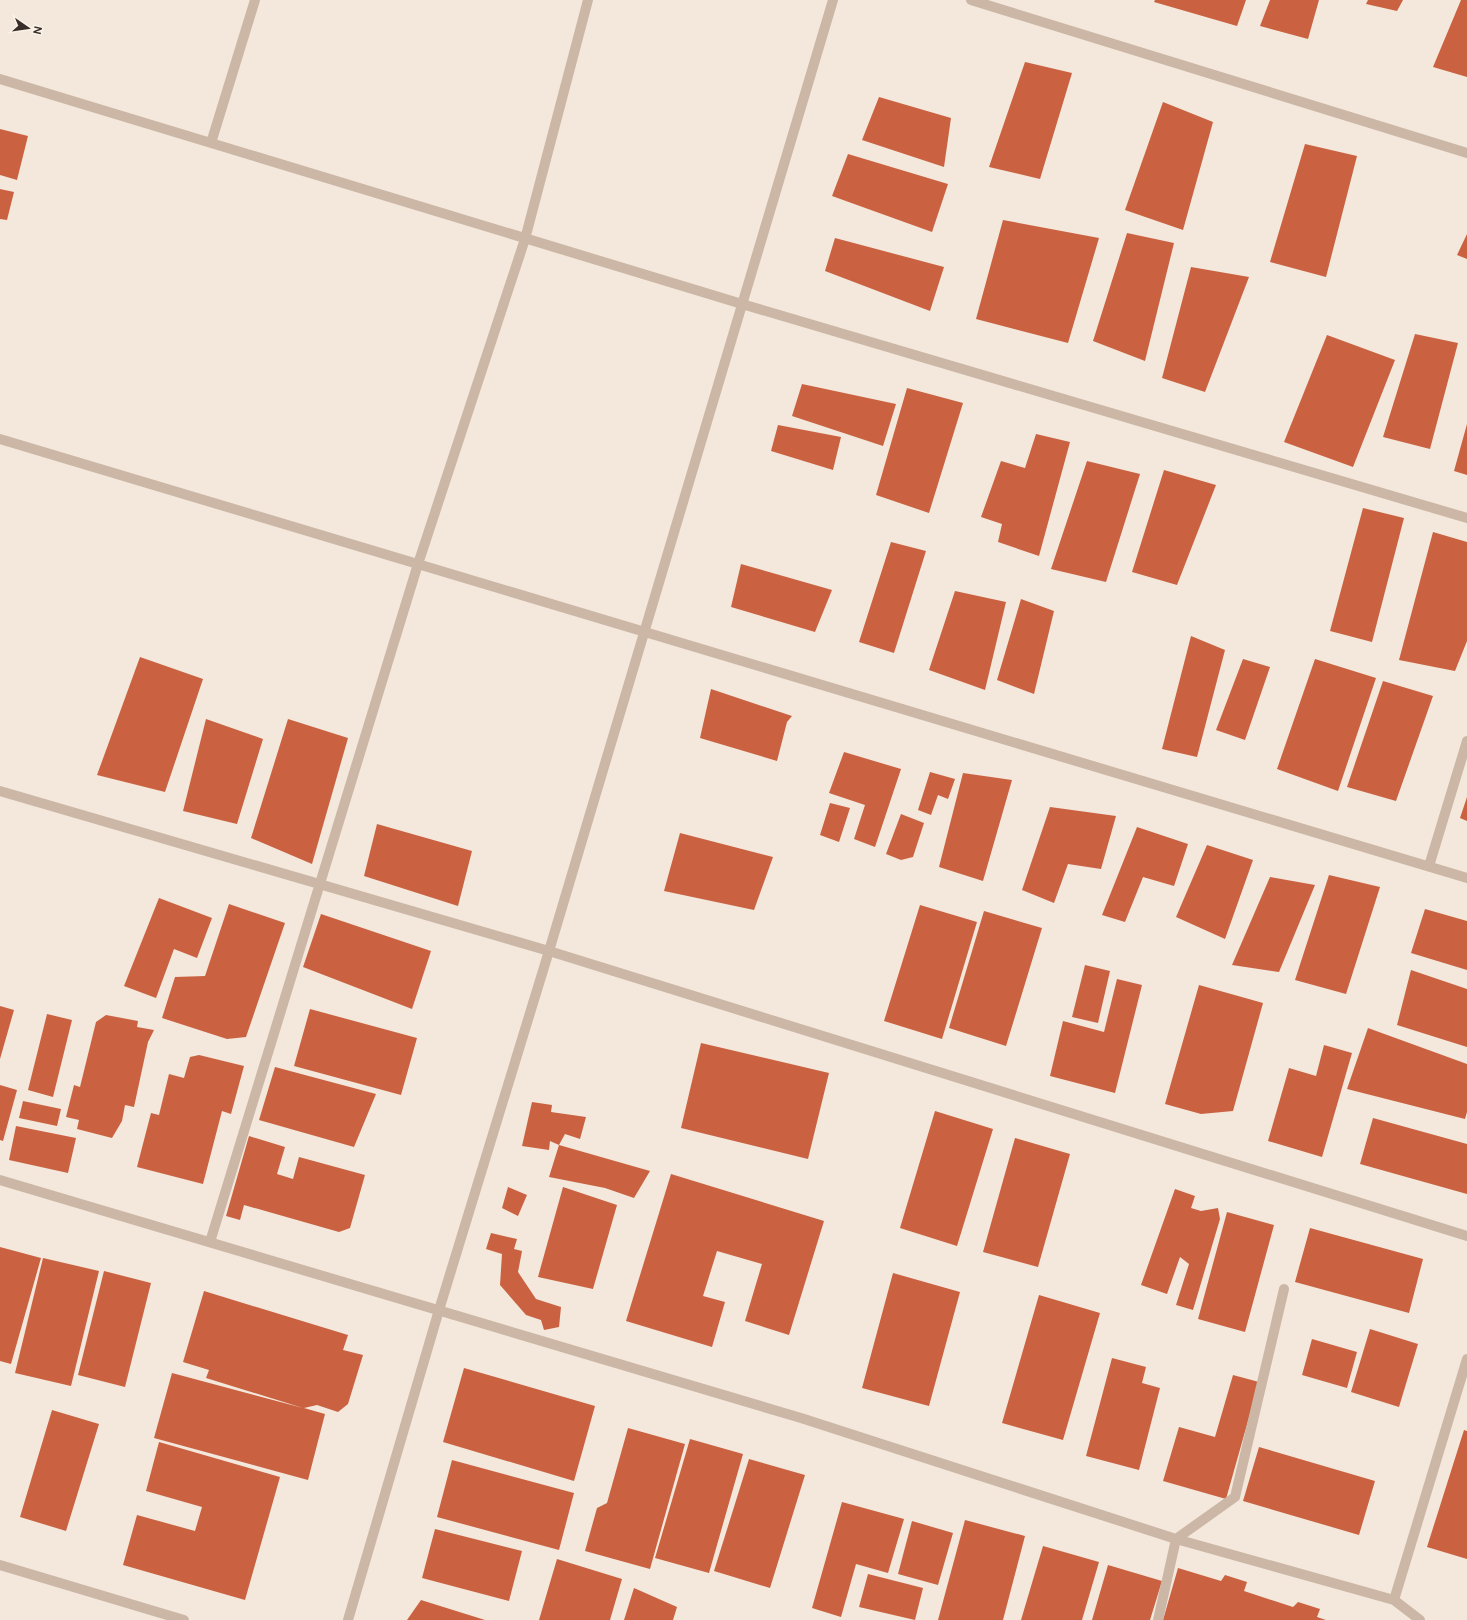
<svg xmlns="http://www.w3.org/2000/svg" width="1467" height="1620" viewBox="0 0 1467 1620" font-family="'DM Sans',sans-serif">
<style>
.building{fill:#ca6242}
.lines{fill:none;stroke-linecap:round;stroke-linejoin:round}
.minor{stroke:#ccb7a7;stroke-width:10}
</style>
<rect width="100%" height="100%" fill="#f3e8db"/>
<path class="building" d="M1155 0H1246L1237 26 1154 2Z
M1270 0H1319L1308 39 1260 26Z
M1368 0H1403L1397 11 1366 4Z
M1461 0H1467V77L1433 67Z
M1025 62 1072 73 1040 179 989 167Z
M879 97 951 118 944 167 862 140Z
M1163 102 1213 122 1183 230 1125 210Z
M0 129 28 136 17 180 0 175Z
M1305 144 1357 156 1326 277 1270 262Z
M848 154 948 184 932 232 832 196Z
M0 189 14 192 7 220 0 219Z
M1003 220 1099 238 1068 343 976 319Z
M1127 233 1174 243 1145 361 1093 341Z
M1467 234V259L1457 255Z
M835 238 944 267 930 311 825 271Z
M1191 267 1249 277 1205 392 1162 378Z
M1415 334 1458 343 1430 449 1383 437Z
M1327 335 1395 360 1353 467 1284 442Z
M802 384 896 404 883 446 792 416Z
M907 388 963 403 929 513 876 495Z
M1467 424V475L1454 471Z
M778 425 841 437 833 470 771 451Z
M1036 434 1070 442 1039 556 998 542 1002 524 981 517 1001 461 1025 468Z
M1087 461 1140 474 1106 582 1051 569Z
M1164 470 1216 485 1177 585 1132 572Z
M1363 508 1404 518 1372 642 1330 631Z
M1433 532 1467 542V641L1455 671 1399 660Z
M891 542 926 551 894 653 859 642Z
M741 564 832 590 815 632 731 607Z
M955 591 1006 602 985 690 929 670Z
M1021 599 1054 611 1034 694 997 680Z
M1191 636 1225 650 1197 757 1162 749Z
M140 657 203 679 165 792 97 775Z
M1243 659 1270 667 1245 740 1216 730Z
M1315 659 1376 678 1338 791 1277 769Z
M1383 681 1433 696 1396 801 1347 787Z
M711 689 792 716 787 722 777 761 700 738Z
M206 719 263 739 237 824 183 811Z
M288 719 348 738 312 864 251 838Z
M844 752 901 769 875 847 854 839 865 805 829 793Z
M930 772 955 779 948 799 938 795 931 815 918 810Z
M963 773 1012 780 983 881 939 867Z
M1467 797V821L1460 818Z
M830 803 850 808 839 842 820 835Z
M1050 807 1116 816 1101 869 1068 864 1054 903 1022 890Z
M901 814 924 823 913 857 901 860 886 854Z
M377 824 472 851 458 906 364 876Z
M1137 827 1188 844 1174 886 1143 877 1125 922 1102 915Z
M680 833 773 857 754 910 664 891Z
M1207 845 1253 860 1225 939 1176 917Z
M1329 875 1380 887 1346 994 1295 980Z
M1270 877 1315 885 1279 972 1232 965Z
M159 898 212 918 197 958 174 949 156 998 124 986Z
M229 904 285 923 246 1037 227 1039 162 1018 175 977 205 976Z
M920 905 977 922 942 1039 884 1021Z
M1425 909 1467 921V970L1411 953Z
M984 911 1042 928 1006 1046 949 1028Z
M321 914 431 951 412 1009 303 967Z
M1085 965 1110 971 1098 1023 1072 1017Z
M1411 970 1467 989V1047L1397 1025Z
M1117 979 1142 985 1115 1093 1050 1076 1063 1021 1104 1032Z
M1199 985 1263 1003 1233 1111 1201 1114 1165 1104Z
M0 1006 14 1010 0 1059Z
M310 1009 417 1038 401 1095 294 1066Z
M47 1014 72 1020 53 1097 28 1090Z
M106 1015 138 1021 137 1027 154 1030 148 1042 134 1107 125 1105 122 1121 112 1138 77 1129 79 1120 66 1117 74 1085 80 1087 96 1022Z
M1368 1028 1467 1064V1112L1465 1119 1347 1089Z
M701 1043 829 1073 808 1159 681 1128Z
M1324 1045 1352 1053 1322 1157 1268 1141 1289 1068 1316 1076Z
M199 1055 244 1066 231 1114 222 1111 203 1184 137 1167 151 1113 159 1115 169 1074 184 1078 190 1057Z
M275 1067 376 1094 354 1147 259 1120Z
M0 1085 17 1090 3 1141 0 1140Z
M23 1101 61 1109 57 1126 19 1118Z
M532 1102 552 1105 551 1112 586 1117 580 1139 565 1134 559 1145 550 1141 549 1150 522 1146Z
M935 1111 993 1129 957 1246 900 1228Z
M1373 1118 1467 1144V1194L1360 1164Z
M16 1126 76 1138 68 1173 9 1160Z
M249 1136 285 1147 277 1174 293 1179 299 1157 365 1175 350 1228 339 1232 244 1205 240 1220 226 1216Z
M1015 1138 1070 1154 1038 1267 983 1252Z
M559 1145 650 1171 634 1198 605 1188 549 1177Z
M671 1174 824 1221 789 1335 745 1321 762 1264 717 1251 703 1296 725 1302 712 1347 626 1321Z
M508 1187 527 1195 518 1216 502 1208Z
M563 1187 617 1205 593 1289 538 1277Z
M1175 1189 1195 1196 1191 1208 1201 1211 1218 1208 1220 1219 1193 1310 1176 1305 1189 1264 1180 1257 1167 1294 1141 1285Z
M1227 1212 1274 1225 1245 1332 1198 1319Z
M1310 1228 1423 1259 1409 1313 1295 1282Z
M491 1233 517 1239 514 1249 522 1251 518 1272 536 1299 561 1307 559 1327 544 1330 541 1320 526 1315 500 1285 502 1254 486 1249Z
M0 1247 41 1258 11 1364 0 1361Z
M43 1258 99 1271 71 1386 15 1373Z
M104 1271 151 1283 125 1387 78 1375Z
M893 1273 960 1292 929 1406 862 1388Z
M204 1291 348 1335 343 1350 363 1355 348 1404 338 1412 317 1405 304 1408 325 1414 308 1480 154 1438 172 1373 303 1408 206 1378 209 1370 183 1362Z
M1039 1295 1100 1313 1063 1440 1002 1423Z
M1370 1329 1418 1344 1399 1407 1351 1392Z
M1312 1339 1357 1352 1347 1388 1302 1375Z
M1112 1358 1146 1367 1142 1383 1160 1388 1139 1470 1086 1456Z
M464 1368 595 1406 574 1481 443 1442Z
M1233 1375 1259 1382 1226 1499 1163 1481 1179 1427 1215 1437Z
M52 1410 99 1424 66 1531 20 1517Z
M628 1428 685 1444 650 1569 585 1551 597 1508 607 1503Z
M1464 1430 1467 1431V1559L1427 1547Z
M690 1439 743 1454 709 1573 655 1558Z
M159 1442 280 1477 245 1600 123 1565 137 1515 195 1531 202 1507 146 1491Z
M1259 1447 1375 1481 1359 1535 1243 1501Z
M749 1459 805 1475 770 1588 714 1571Z
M452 1460 574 1493 559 1550 437 1517Z
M842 1502 904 1519 888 1573 856 1564 841 1617 812 1608Z
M965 1520 1025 1536 1003 1620H938Z
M912 1521 953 1533 938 1585 898 1574Z
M435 1529 522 1551 509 1601 422 1578Z
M1043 1546 1099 1562 1082 1620H1021Z
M557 1559 622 1579 610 1620H539Z
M1108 1565 1162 1581 1150 1620H1092Z
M1178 1568 1221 1581 1225 1575 1247 1582 1244 1591 1293 1607 1298 1602 1320 1609 1317 1617 1326 1620H1163Z
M868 1574 923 1588 915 1620 859 1607Z
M634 1588 677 1607 673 1620H624Z
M421 1600 485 1620H407Z"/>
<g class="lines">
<path class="minor" d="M971 0 1467 153
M0 79 742 304 1467 518
M211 143 255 0
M0 439 1467 878
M0 791 549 951 1467 1236
M1429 866 1467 741
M0 1180 801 1418 1176 1539 1394 1600 1420 1620
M210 1242 418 564 525 239 588 0
M0 1565 184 1620
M1394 1600 1467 1359
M348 1620 439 1310 549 951 833 0
M1158 1620 1176 1539 1235 1497 1284 1289"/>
</g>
<g transform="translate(28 28) rotate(103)" stroke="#faf2e8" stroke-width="3" paint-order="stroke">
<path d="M0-3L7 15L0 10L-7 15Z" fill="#382d28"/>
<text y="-6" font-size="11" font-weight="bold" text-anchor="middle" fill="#382d28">N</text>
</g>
</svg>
